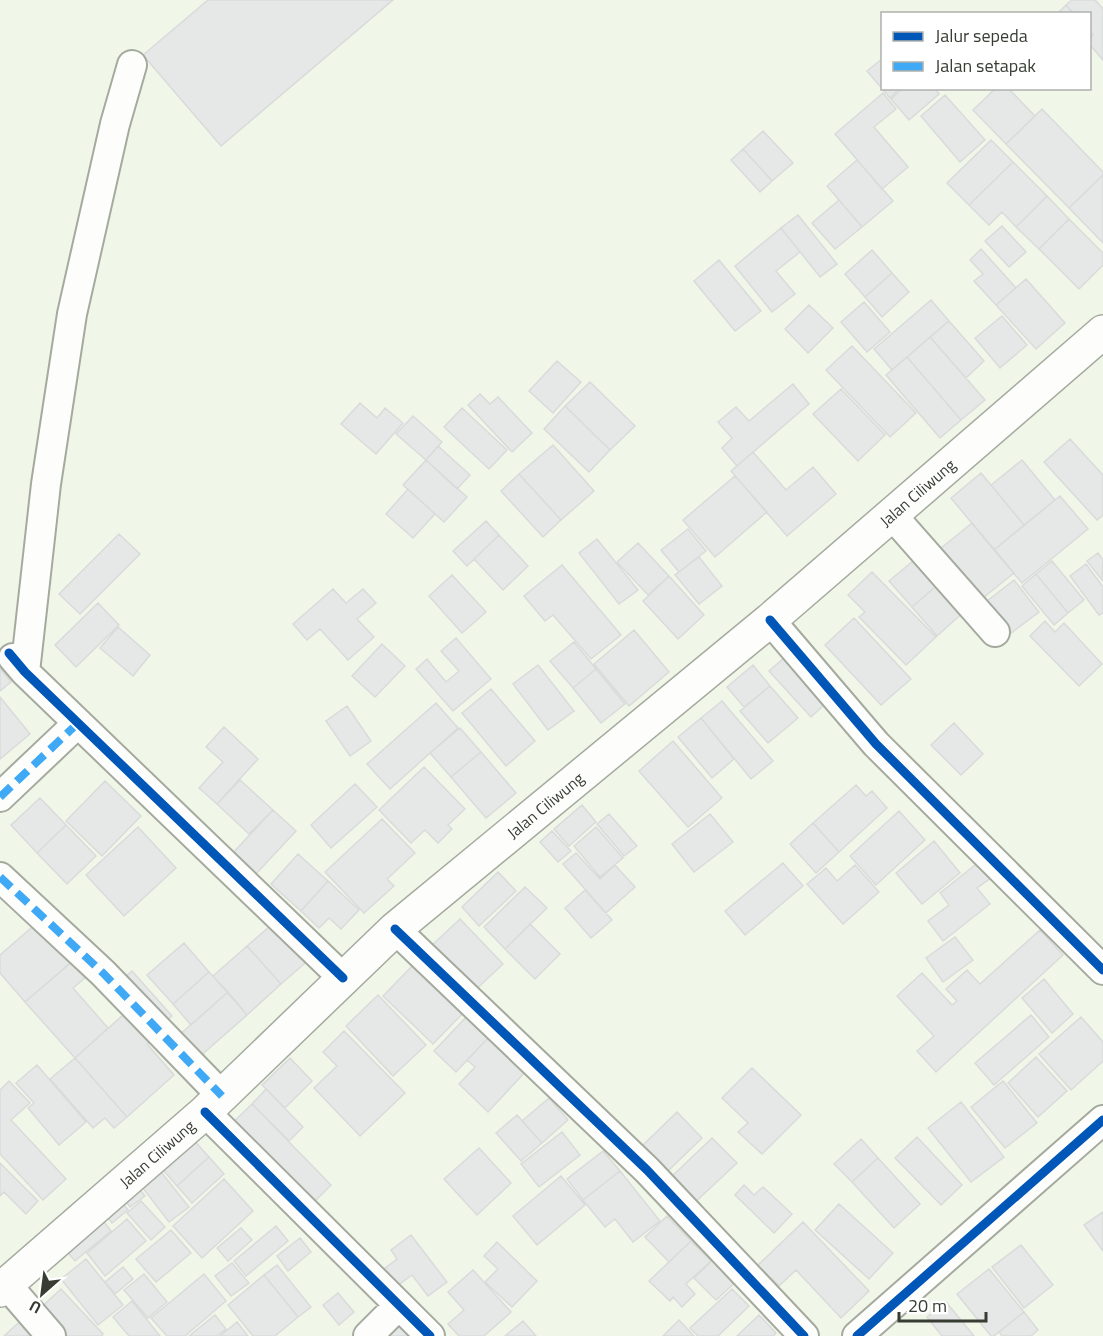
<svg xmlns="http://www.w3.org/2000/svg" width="1103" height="1336" viewBox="0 0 1103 1336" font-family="'Titillium Web',sans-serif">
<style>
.building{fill:#e5e8e7;stroke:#d8dbda;stroke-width:1.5}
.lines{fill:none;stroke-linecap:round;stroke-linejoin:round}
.minor-casing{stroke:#a5aa9f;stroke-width:32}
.major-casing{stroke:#a5aa9f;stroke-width:36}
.minor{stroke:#fdfefc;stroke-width:28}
.major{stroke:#fdfefc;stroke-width:33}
.quiet{stroke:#3fa9f5;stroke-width:8;stroke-dasharray:15 8;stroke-linecap:butt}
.cycleway-casing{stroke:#fff;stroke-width:13}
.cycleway{stroke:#0057b8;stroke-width:9}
.labels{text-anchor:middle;stroke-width:6;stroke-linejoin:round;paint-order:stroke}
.street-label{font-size:16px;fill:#383d33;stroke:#fff}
</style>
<rect width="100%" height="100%" fill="#f0f7e9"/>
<path class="building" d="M208 0H393L221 146 143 55Z
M1072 0H1095L1103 9V60L1090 45V38L1093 35 1090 31V14H1074L1066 5Z
M1066 5 1074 14H1057Z
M882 59V88H900L890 98 867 71Z
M903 88H935L939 94 909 120 891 99Z
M996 88H1008L1035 116 1006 144 973 110Z
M883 93 896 109 874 127 908 167 882 189 835 134Z
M945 95 985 140 960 162 921 116Z
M1042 109 1103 172V175L1069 208 1006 144Z
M763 131 793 163 772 181 743 149Z
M991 140 1013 162 969 205 947 183Z
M743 149 772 181 760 192 731 160Z
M857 160 893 201 862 227 827 186Z
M1013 162 1047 196 1016 227 1002 212 989 225 969 205Z
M1103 175V243L1069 208Z
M1047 196 1069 219 1039 249 1016 227Z
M839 200 862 227 835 249 812 223Z
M798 215 837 264 820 277 781 228Z
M1069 219 1103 253V265L1079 289 1039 249Z
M1002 226 1026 252 1009 267 985 241Z
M781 228 800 252 776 271 795 294 772 312 735 266Z
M981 249 1016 288 996 305 974 281 983 274 970 260Z
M872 250 892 273 865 297 845 274Z
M719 260 761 311 735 331 694 281Z
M892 273 909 292 882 317 865 297Z
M1026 279 1065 323 1036 349 996 305Z
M931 300 949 321 892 370 874 349Z
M864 302 890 332 867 352 841 322Z
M809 305 833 328 808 353 785 329Z
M1002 316 1027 345 1000 368 975 338Z
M949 321 984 361 966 378 930 337Z
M930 337 985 400 961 420 907 357Z
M852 346 916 413 890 437 826 370Z
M907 357 961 420 940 438 886 375Z
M557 361 581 382 553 413 529 391Z
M590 382 635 426 610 450 565 406Z
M793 384 809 404 737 466 722 448 732 438 718 422 736 407 749 421Z
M841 389 885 435 858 461 813 414Z
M480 394 490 404 498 397 532 433 512 452 468 405Z
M360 403 377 418 385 408 403 423 376 454 341 424Z
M565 406 610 450 589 472 544 429Z
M462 408 507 450 489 469 444 427Z
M413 416 442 442 426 460 396 434Z
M1070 439 1103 475V515L1097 520 1044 462Z
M553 445 594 491 561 520 519 474Z
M438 446 470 475 457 489 426 460Z
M753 452 786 490 813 467 836 494 787 536 731 471Z
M426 460 467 497 444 522 403 485Z
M1022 460 1055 500 1024 525 991 485Z
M981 473 1024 525 994 550 951 498Z
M519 474 561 520 543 537 501 491Z
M735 476 767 512 715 557 683 520Z
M408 489 435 514 413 538 386 514Z
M1060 496 1088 529 1022 583 994 550Z
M486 521 499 535 467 566 453 551Z
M972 523 1014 573 983 598 941 548Z
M688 529 706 551 679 572 661 550Z
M119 534 140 554 80 614 59 594Z
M499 535 528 566 503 590 474 559Z
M597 539 638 590 619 604 579 553Z
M638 543 669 576 648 595 617 562Z
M1098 553 1103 560 1102 580 1087 561Z
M919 556 941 582 912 607 889 581Z
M699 557 722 586 699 604 675 575Z
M1052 561 1084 600 1068 613 1036 574Z
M1086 564 1103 587V613L1099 615 1070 576Z
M562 565 621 635 591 659 553 615 545 621 524 596Z
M872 572 936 637 906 665 859 617 865 612 848 595Z
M1036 574 1068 613 1054 625 1022 586Z
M452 575 486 612 462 633 429 596Z
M669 576 704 615 678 639 643 601Z
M1014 580 1039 612 1006 637 982 605Z
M941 582 966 610 937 636 912 607Z
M333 589 346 603 363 589 376 603 357 619 374 637 348 660 320 629 307 640 293 624Z
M98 603 119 625 76 667 55 645Z
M854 618 911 679 881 705 825 645Z
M1045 621 1055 632 1064 623 1102 664 1079 686 1030 636Z
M118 627 150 655 133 676 100 648Z
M634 630 669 672 629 706 594 664Z
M456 638 491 679 453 711 416 669 427 659 446 682 459 671 441 651Z
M574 642 596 669 573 688 550 661Z
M382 644 405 666 375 697 352 676Z
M793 650 834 696 811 717 769 671Z
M538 665 574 711 548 730 513 684Z
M753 665 770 686 744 707 727 687Z
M0 668 11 682 0 691Z
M596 669 625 704 601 723 573 688Z
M770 686 798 718 768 743 740 711Z
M491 689 535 741 506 766 462 713Z
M0 697 30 734 0 759Z
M722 701 773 761 751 779 701 718Z
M436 703 458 728 390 789 367 764Z
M347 706 371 741 350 756 326 721Z
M701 718 734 759 712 778 678 737Z
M954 723 983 754 961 775 931 745Z
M224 727 258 759 217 804 199 788 223 762 206 747Z
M460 728 481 752 451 777 430 753Z
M673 741 722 798 688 827 639 771Z
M481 752 516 793 486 818 451 777Z
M424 767 465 809 448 825 452 829 438 843 425 830 411 843 379 810Z
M240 780 273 810 249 834 217 804Z
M105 781 141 816 102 856 66 821Z
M355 784 377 807 331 848 311 825Z
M856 785 866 796 872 791 887 808 839 852 813 823Z
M40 798 66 825 37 853 11 825Z
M582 805 596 822 569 846 554 829Z
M273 810 296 831 254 876 231 855Z
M899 811 925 840 876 885 850 856Z
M609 814 637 846 624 856 597 824Z
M710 814 733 842 694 872 672 844Z
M382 819 415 853 387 879 394 886 364 913 325 872Z
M813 823 839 852 816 873 790 844Z
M66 825 96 856 67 884 37 853Z
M138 827 176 868 124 916 86 875Z
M596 827 623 858 600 877 574 846Z
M552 831 571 851 558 862 540 842Z
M934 841 960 873 922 904 896 873Z
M576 853 600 879 615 865 635 887 606 913 563 864Z
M298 854 328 881 301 911 271 884Z
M979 862 991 878 977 888 990 904 943 941 928 921 949 905 940 893Z
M783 863 803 886 745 935 725 911Z
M855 865 879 892 843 924 807 884 826 868 837 881Z
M498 872 516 891 479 926 462 907Z
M328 881 359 910 341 929 329 918 319 928 301 911Z
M525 887 547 908 505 949 484 927Z
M585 890 612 920 591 938 565 908Z
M460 919 503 964 470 995 427 950Z
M277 920 311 958 281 984 247 946Z
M38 922 73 961 25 1002 0 973V955Z
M530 924 560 954 535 979 505 949Z
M1040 930 1063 955 936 1072 917 1051 934 1036 897 996 922 973 952 1005 957 1001 946 989 967 970 980 984Z
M955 937 973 960 943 982 926 958Z
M184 943 209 972 173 1004 147 975Z
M247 946 281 984 247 1015 213 976Z
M77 957 91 973 73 988 108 1028 75 1058 25 1002Z
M416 962 466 1010 433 1044 383 996Z
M132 971 172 1016 157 1029 117 984Z
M209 972 228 992 191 1025 173 1004Z
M1044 979 1073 1014 1052 1033 1022 998Z
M228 992 247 1015 197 1059 177 1037Z
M378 995 426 1045 393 1076 346 1026Z
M132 1007 157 1036 147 1044 174 1075 127 1117 75 1058Z
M468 1015 490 1036 456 1072 434 1051Z
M1031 1015 1049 1037 994 1085 975 1063Z
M1081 1017 1103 1042V1061L1071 1090 1039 1054Z
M344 1031 405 1093 360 1136 314 1088 337 1066 323 1052Z
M490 1036 527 1070 488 1112 459 1084 475 1067 467 1060Z
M1036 1057 1067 1091 1038 1117 1008 1083Z
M75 1058 127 1117 114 1128 105 1118 93 1128 50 1079Z
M290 1058 312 1081 285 1108 262 1085Z
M37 1065 86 1122 59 1145 28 1108 34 1103 16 1083Z
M752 1068 801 1115 762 1154 738 1132 748 1123 722 1098Z
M9 1081 30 1103 11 1120 66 1179 43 1200 0 1154V1090Z
M1003 1081 1037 1123 1005 1148 971 1107Z
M266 1089 303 1127 289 1141 252 1104Z
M549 1098 568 1120 542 1143 522 1121Z
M961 1102 1004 1157 971 1182 928 1128Z
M252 1104 331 1185 306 1210 226 1129Z
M677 1112 702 1138 667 1172 642 1146Z
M517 1115 542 1143 521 1161 496 1133Z
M562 1132 580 1155 539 1187 521 1164Z
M189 1135 209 1157 177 1186 157 1163Z
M917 1137 962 1185 941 1205 895 1158Z
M712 1138 737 1163 690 1207 667 1181Z
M861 1139 878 1158 852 1182 834 1164Z
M479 1148 511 1183 477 1215 444 1179Z
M603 1151 620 1171 583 1200 567 1179Z
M209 1157 224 1174 192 1203 177 1186Z
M878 1158 920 1204 894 1228 852 1182Z
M0 1163 38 1201 26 1214 4 1192 0 1196Z
M620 1171 660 1221 633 1242 615 1219 605 1227 583 1200Z
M161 1172 189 1207 169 1222 142 1187Z
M561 1176 585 1205 537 1245 513 1216Z
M224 1179 253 1211 202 1258 173 1226Z
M744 1185 754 1195 763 1187 792 1214 774 1233 735 1195Z
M138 1188 145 1196 130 1207 124 1199Z
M120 1200 128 1210 112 1223 104 1212Z
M141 1201 165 1227 151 1240 127 1213Z
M839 1204 893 1253 869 1279 815 1230Z
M1103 1212V1251L1084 1225Z
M667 1216 691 1241 669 1262 645 1237Z
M100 1217 111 1231 75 1261 64 1248Z
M127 1219 146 1241 105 1276 87 1253Z
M803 1222 869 1291 841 1318 796 1270 779 1286 758 1265Z
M276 1226 288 1241 246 1276 234 1261Z
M241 1228 252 1240 228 1261 217 1248Z
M171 1230 191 1253 156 1282 136 1259Z
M411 1235 447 1282 428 1296 412 1275 393 1289 380 1272 397 1259 391 1250Z
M300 1238 311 1252 288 1271 277 1256Z
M691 1241 711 1261 686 1284 695 1294 682 1307 673 1297 670 1301 649 1281Z
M497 1242 537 1281 512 1307 485 1282 498 1269 484 1256Z
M1021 1245 1053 1285 1024 1308 992 1267Z
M718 1255 740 1278 716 1300 694 1278Z
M86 1259 123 1305 98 1325 61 1279Z
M232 1263 249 1283 231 1296 215 1276Z
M277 1265 311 1307 298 1317 264 1275Z
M123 1267 133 1279 115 1294 105 1282Z
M989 1269 1024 1312 994 1336H991L957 1294Z
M473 1270 511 1312 484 1336H459L448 1324 464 1310 448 1292Z
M144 1274 167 1302 148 1318 124 1290Z
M204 1274 226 1301 185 1336H167L151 1318Z
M264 1275 298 1317 275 1336H253L228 1305Z
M61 1289 103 1334 102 1336H58L36 1312Z
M732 1289 749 1306 718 1336H698L690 1328Z
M338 1293 354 1312 339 1325 323 1305Z
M132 1301 160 1336H129L113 1317Z
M946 1302 974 1336H942L927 1317Z
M1024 1312 1038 1330 1031 1336H1002L999 1332Z
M215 1315 226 1329 217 1336H189Z
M759 1315 776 1333 773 1336H737Z
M26 1316 45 1336H4Z
M396 1320 412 1336H379Z
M679 1320 694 1336H663Z
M523 1321 536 1336H505Z
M237 1322 248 1336H220Z"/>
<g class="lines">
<defs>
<path id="minor" d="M891 514 995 632
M770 620 876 744 1103 970
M13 658 25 672 343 978
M25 672 46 484 72 314 115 124 132 65
M0 797 78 723
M0 877 103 973 222 1096
M395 929 647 1170 804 1336
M205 1112 430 1336
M7 1285 51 1336
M368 1336 399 1305
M857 1336 1103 1120"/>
<g id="major">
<path id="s1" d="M0 1290 205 1112 395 929 770 620 1103 332"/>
</g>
</defs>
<use href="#minor" class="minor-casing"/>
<use href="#major" class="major-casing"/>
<use href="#minor" class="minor"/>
<use href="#major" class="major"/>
<path class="quiet" d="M0 797 78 723
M0 877 103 973 222 1096"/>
<defs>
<path id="cycleway" d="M770 620 876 744 1103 970
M9 653 25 672 343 978
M395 929 647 1170 804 1336
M205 1112 430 1336
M857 1336 1103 1120"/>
</defs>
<use href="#cycleway" class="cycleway-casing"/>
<use href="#cycleway" class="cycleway"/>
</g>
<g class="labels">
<g class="street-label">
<text dy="6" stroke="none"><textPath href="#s1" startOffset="1216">Jalan Ciliwung</textPath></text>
<text dy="6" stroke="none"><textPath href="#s1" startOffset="730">Jalan Ciliwung</textPath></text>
<text dy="6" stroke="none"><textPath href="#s1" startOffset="208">Jalan Ciliwung</textPath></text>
</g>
</g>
<rect x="881" y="12" width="210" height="78" fill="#ffffff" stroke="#afb1ad" stroke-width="1.5"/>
<rect x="893" y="32" width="30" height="9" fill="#0057b8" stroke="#afb1ad" stroke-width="1.5"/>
<text x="935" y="42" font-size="18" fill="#383d33">Jalur sepeda</text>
<rect x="893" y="62" width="30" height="9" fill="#3fa9f5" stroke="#afb1ad" stroke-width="1.5"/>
<text x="935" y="72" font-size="18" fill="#383d33">Jalan setapak</text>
<g transform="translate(42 1294) rotate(208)" stroke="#ffffff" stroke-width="4.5" paint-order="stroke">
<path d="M0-4.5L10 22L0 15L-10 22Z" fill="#383d33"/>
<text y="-9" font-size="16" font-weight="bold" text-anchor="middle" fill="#383d33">U</text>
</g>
<path d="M899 1312v9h87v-9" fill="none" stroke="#383d33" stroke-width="3"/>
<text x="908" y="1312" font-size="18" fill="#383d33" stroke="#ffffff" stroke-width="4.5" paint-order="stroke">20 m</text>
</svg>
